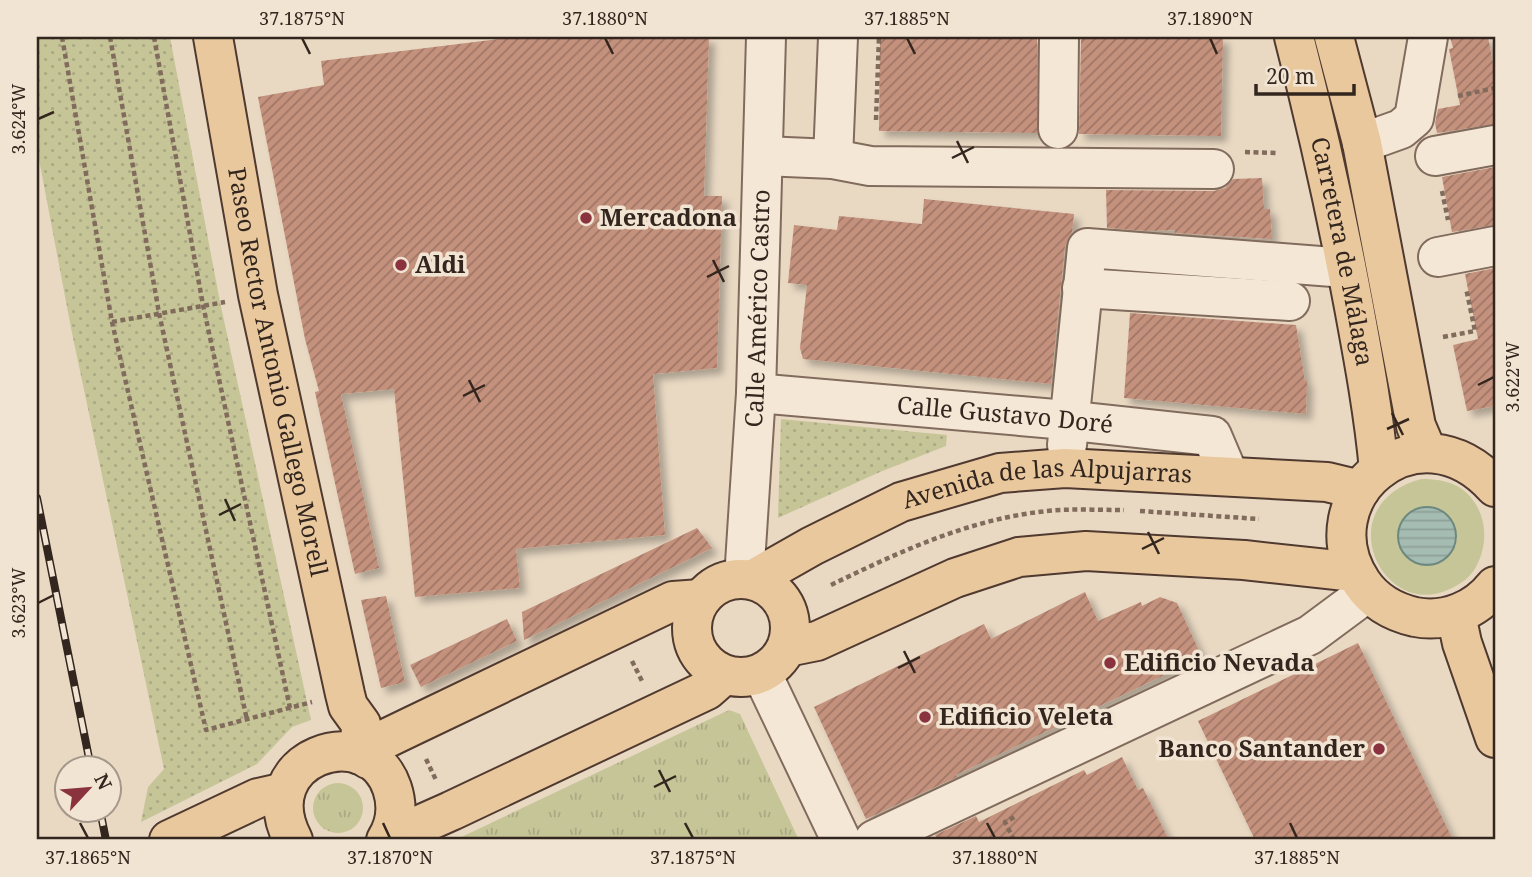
<svg xmlns="http://www.w3.org/2000/svg" width="1532" height="877" viewBox="0 0 1532 877" font-family="'Noto Serif',serif">
<style>
.grass{fill:url(#grass-tufts)}
.park{fill:url(#park-dots)}
.garden{fill:#c6c598;fill-rule:evenodd}
.water{fill:url(#water-rules);stroke:#6d897f;stroke-width:2}
.building{fill:url(#building-hatch);filter:url(#shadow)}
.lines{fill:none;stroke-linecap:round;stroke-linejoin:round}
.minor-casing{stroke:#816b5c;stroke-width:42}
.major-casing{stroke:#503a30;stroke-width:42}
.path{stroke:#816b5c;stroke-width:4.5;stroke-dasharray:5 3.5;stroke-linecap:butt}
.minor{stroke:#f5e7d5;stroke-width:38}
.major{stroke:#e9c89e;stroke-width:38}
.rail-casing{stroke:#33261e;stroke-width:8}
.rail{stroke:#f1e4d2;stroke-width:5;stroke-dasharray:16;stroke-linecap:butt}
.ticks{fill:none;stroke:#33261e;stroke-width:2.5}
.poi-dot{fill:#8a323e;stroke:#f1e4d2;stroke-width:2.5}
.labels{text-anchor:middle;stroke-width:7;stroke-linejoin:round;paint-order:stroke}
.poi-label{font-size:24px;font-weight:bold;fill:#33261e;stroke:#f1e4d2;text-anchor:start}
.street-label{font-size:24px;fill:#33261e;stroke:#f1e4d2}
.neatline{fill:none;stroke:#33261e;stroke-width:2.5}
.ticks-label{font-size:18px;text-anchor:middle;fill:#33261e}
</style>
<defs>
<pattern id="grass-tufts" width="24" height="20" patternUnits="userSpaceOnUse" patternTransform="scale(1.75)"><rect width="24" height="20" fill="#c6c598"/><path d="M3 7l-1-3M5 7V3M7 7l1-3M15 17l-1-3M17 17v-4M19 17l1-3" fill="none" stroke="#aba983"/></pattern>
<pattern id="park-dots" width="8" height="8" patternUnits="userSpaceOnUse" patternTransform="scale(1.75)"><rect width="8" height="8" fill="#c6c598"/><path d="M2 2h.1M6 6h.1" fill="none" stroke="#aba983" stroke-width="1.8" stroke-linecap="round"/></pattern>
<pattern id="water-rules" width="6" height="5" patternUnits="userSpaceOnUse" patternTransform="scale(1.75)"><rect width="6" height="5" fill="#a5bcb2"/><path d="M0 2.5h6" fill="none" stroke="#8ea199"/></pattern>
<pattern id="building-hatch" width="6" height="6" patternUnits="userSpaceOnUse" patternTransform="scale(1.75)"><rect width="6" height="6" fill="#c4917d"/><path d="M-1 1l2-2M0 6l6-6M5 7l2-2" fill="none" stroke="#a07666"/></pattern>
<filter id="shadow"><feDropShadow dx="6" dy="6" stdDeviation="3.5" flood-color="#0004"/></filter>
</defs>
<rect width="100%" height="100%" fill="#e9d9c3"/>
<path class="grass" d="M729 710 740 714 799 840H455Z
M313 808a25 25 0 1 1 50 0a25 25 0 1 1-50 0Z"/>
<path class="park" d="M37 37H170L220 302 311 720 292 727 257 764 141 822 148 787 164 769 72 333 37 149Z
M781 419 947 435 946 446 880 472 778 518Z"/>
<path class="garden" d="M1421 479C1433 479 1446 480 1457 486 1485 502 1491 538 1477 565 1471 577 1461 584 1450 589 1382 622 1327 505 1421 479ZM1428 506C1437 508 1440 511 1446 518 1449 522 1454 527 1456 532 1463 558 1421 581 1400 547L1419 508Z"/>
<path class="water" d="M1398 536a29 29 0 1 1 58 0a29 29 0 1 1-58 0Z"/>
<path class="building" d="M498 37H709L704 196H722L717 368 653 374 665 535 516 549 520 588 415 597 394 389 341 394 379 568 355 574 315 392 319 391 305 339 258 97 324 85 321 61 499 39Z
M880 37H1037V133L879 131Z
M1081 37H1223L1221 136 1079 134Z
M1450 37H1488L1495 74V124L1437 133 1435 123 1438 109 1460 105 1449 49 1453 48Z
M1495 167V225L1452 232 1442 177Z
M1262 178 1264 209H1270L1272 239 1175 233V230L1148 231 1107 228 1106 190 1214 191 1225 188 1233 179Z
M924 199 1074 214 1072 233 1065 246 1051 384 803 359 800 348 807 285 788 283 794 225 837 230 839 216 922 224Z
M1495 268V406L1467 411 1453 345 1478 339 1465 274Z
M1130 313 1296 325 1305 381H1307L1306 414 1124 398Z
M697 528 712 548 524 640 522 612Z
M1085 592 1098 621 1141 602 1142 606 1160 597 1177 603 1202 657 956 775 957 777 866 819 814 707 984 624 991 639Z
M386 596 405 682 381 688 361 600Z
M507 619 517 641 421 687 410 665Z
M1358 643 1453 840H1255L1198 721Z
M1122 757 1138 790 1143 788 1169 840H938L935 835 976 816 979 822 1084 770 1087 775Z"/>
<g class="lines">
<defs>
<g id="minor">
<path d="M1058 129 1059 37"/>
<path d="M1362 143 1401 129 1414 118 1428 37"/>
<path d="M763 156 833 159 870 166 1214 169"/>
<path d="M1435 156 1495 145"/>
<path d="M833 159 838 37"/>
<path d="M1438 257 1495 246"/>
<path d="M1082 288 1290 301"/>
<path id="s1" d="M756 393 1055 419 1212 436 1229 476"/>
<path d="M1067 445 1087 248 1346 268"/>
<path id="s2" d="M744 579 756 393 766 37"/>
<path d="M762 674 841 840"/>
<path d="M874 840 1310 635 1368 592"/>
</g>
<g id="major">
<path id="s3" d="M213 37 258 295 345 694 348 706 361 724 360 755"/>
<path id="s4" d="M1294 37C1317 126 1337 216 1354 307 1364 361 1374 415 1379 470"/>
<path d="M1334 37 1362 143 1416 426 1427 452"/>
<path d="M1495 487C1417 400 1305 499 1362 583 1375 602 1393 612 1415 617 1446 623 1476 610 1495 586"/>
<circle cx="741" cy="628" r="49"/>
<path id="s5" d="M752 580 812 546 901 502 1000 473 1065 468 1327 482 1360 490"/>
<path d="M1456 615 1462 643 1495 738"/>
<path d="M787 647 817 641 955 578 1019 557 1086 551 1244 560 1355 572"/>
<path d="M368 759 381 741 410 727 673 601 701 599"/>
<path d="M392 830 415 827 451 811 707 690 724 675"/>
<path d="M169 840 258 798 285 792"/>
<path d="M293 840C250 758 368 717 392 788 398 806 396 824 386 840"/>
</g>
</defs>
<use href="#minor" class="minor-casing"/>
<use href="#major" class="major-casing"/>
<path class="path" d="M62 37 112 322 206 730 312 702
M110 37 159 313 247 720
M154 37 203 305 290 708
M1458 96 1495 88
M876 120 879 37
M1245 152 1276 153
M1442 191 1448 220
M112 322 225 302
M1443 337 1475 331 1466 288
M1140 511 1259 519
M831 585C903 550 978 515 1060 510 1081 509 1103 510 1124 510
M632 661 642 681
M426 759 436 780
M1014 840 1005 822 1017 816"/>
<use href="#minor" class="minor"/>
<use href="#major" class="major"/>
<defs>
<path id="rail" d="M37 498 91 768
M100 810 106 840"/>
</defs>
<use href="#rail" class="rail-casing"/>
<use href="#rail" class="rail"/>
</g>
<path class="ticks" d="M302 38 310 54M605 38 613 54M907 38 915 54M1210 38 1217 54M38 119 54 112M957 141 968 163M952 158 974 147M713 260 724 282M707 277 729 266M469 380 480 402M1478 385 1494 377M463 396 485 385M1392 413 1403 435M1387 429 1409 419M225 499 235 521M219 515 241 504M1148 532 1159 554M1142 549 1164 538M38 603 54 595M904 651 915 673M898 668 920 657M659 770 670 792M654 787 676 776M80 823 88 838M383 823 390 838M685 823 693 838M987 823 995 838M1290 823 1297 838"/>
<g class="poi-dot">
<circle cx="586" cy="218" r="7"/>
<circle cx="401" cy="265" r="7"/>
<circle cx="1110" cy="663" r="7"/>
<circle cx="925" cy="717" r="7"/>
<circle cx="1379" cy="749" r="7"/>
</g>
<g class="labels">
<g class="poi-label">
<text x="600" y="226">Mercadona</text>
<text x="415" y="273">Aldi</text>
<text x="1124" y="671">Edificio Nevada</text>
<text x="939" y="725">Edificio Veleta</text>
<text x="1365" y="757" text-anchor="end">Banco Santander</text>
</g>
<g class="street-label">
<text dy="8" stroke="none"><textPath href="#s4" startOffset="220">Carretera de Málaga</textPath></text>
<text dy="8" stroke="none"><textPath href="#s2" startOffset="271">Calle Américo Castro</textPath></text>
<text dy="8" stroke="none"><textPath href="#s3" startOffset="341">Paseo Rector Antonio Gallego Morell</textPath></text>
<text dy="8" stroke="none"><textPath href="#s1" startOffset="250">Calle Gustavo Doré</textPath></text>
<text dy="8" stroke="none"><textPath href="#s5" startOffset="317">Avenida de las Alpujarras</textPath></text>
</g>
</g>
<rect width="1532" height="877" fill="none" stroke="#f1e4d2" stroke-width="77"/>
<g transform="translate(88 789) rotate(64)"><circle r="33" fill="#f1e4d2" stroke="#a5988a" stroke-width="2"/>
<path d="M0-5L12 26L0 18L-12 26Z" fill="#8a323e"/>
<text y="-10" font-size="19" font-weight="bold" text-anchor="middle" fill="#33261e">N</text>
</g>
<path d="M1256 84v10h98v-10" fill="none" stroke="#33261e" stroke-width="3.5"/>
<text x="1266" y="84" font-size="21" fill="#33261e" stroke="#f1e4d2" stroke-width="5" paint-order="stroke">20 m</text>
<rect x="38" y="38" width="1456" height="800" class="neatline"/>
<g class="ticks-label">
<text x="302" y="25">37.1875°N</text>
<text x="605" y="25">37.1880°N</text>
<text x="907" y="25">37.1885°N</text>
<text x="1210" y="25">37.1890°N</text>
<text transform="translate(19 119) rotate(-90)" y="6">3.624°W</text>
<text transform="translate(1513 377) rotate(-90)" y="6">3.622°W</text>
<text transform="translate(19 603) rotate(-90)" y="6">3.623°W</text>
<text x="88" y="864">37.1865°N</text>
<text x="390" y="864">37.1870°N</text>
<text x="693" y="864">37.1875°N</text>
<text x="995" y="864">37.1880°N</text>
<text x="1297" y="864">37.1885°N</text>
</g>
</svg>
